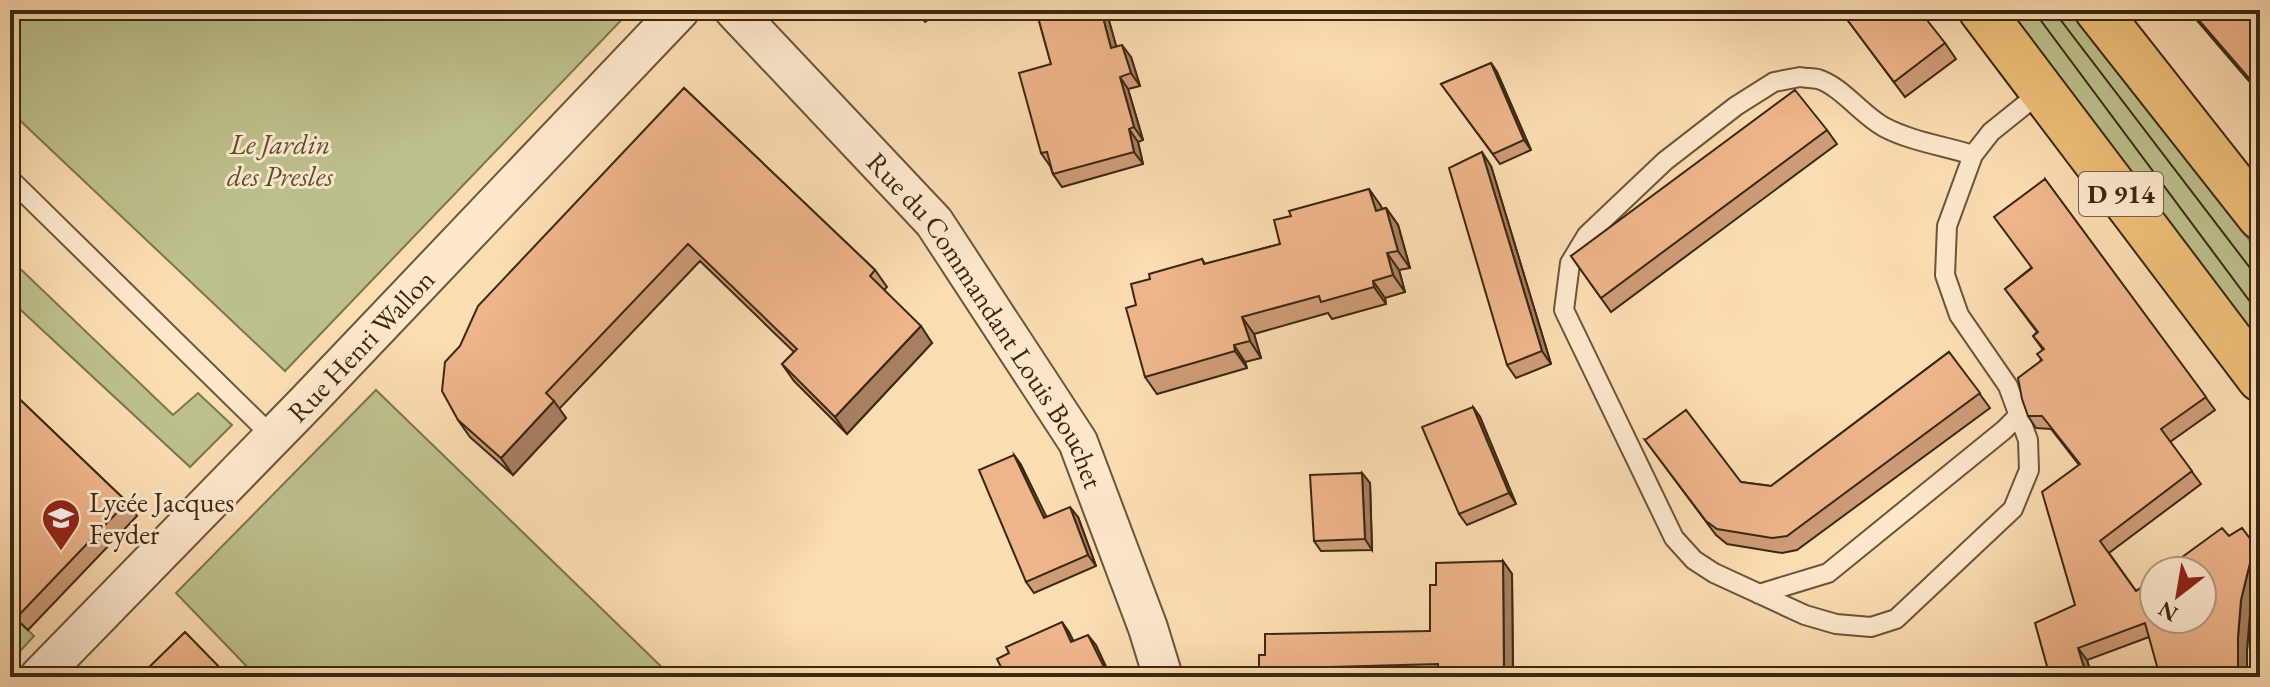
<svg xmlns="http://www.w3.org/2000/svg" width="2270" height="687" viewBox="0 0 2270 687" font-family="'EB Garamond',serif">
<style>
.green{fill:#bdc08d;stroke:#7c7450;stroke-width:2}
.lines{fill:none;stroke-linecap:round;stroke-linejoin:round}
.service-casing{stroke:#6b553a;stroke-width:22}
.minor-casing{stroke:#6b553a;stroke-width:42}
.primary-casing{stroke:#3b2812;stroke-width:48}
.service{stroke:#fde8cc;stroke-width:18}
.minor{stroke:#fde8cc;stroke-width:38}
.primary{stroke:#eebe78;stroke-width:44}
.tram{stroke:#3b2812;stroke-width:2}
.wall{fill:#cd9c77;stroke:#3b2812;stroke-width:2}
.shaded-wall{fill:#a77f61;stroke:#3b2812;stroke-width:2}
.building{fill:#eeb58a;stroke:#3b2812;stroke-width:2}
.labels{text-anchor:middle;stroke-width:6;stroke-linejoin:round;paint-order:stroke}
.shield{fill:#fde8cc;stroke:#75624a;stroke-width:2}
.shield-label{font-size:26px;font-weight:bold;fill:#3b2812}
.park-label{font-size:28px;font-style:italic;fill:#5c4e31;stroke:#fde8cc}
.street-label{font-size:28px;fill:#3b2812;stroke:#fde8cc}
.poi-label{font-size:28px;fill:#3b2812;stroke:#fde8cc;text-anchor:start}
</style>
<rect width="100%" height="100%" fill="#fcdcb1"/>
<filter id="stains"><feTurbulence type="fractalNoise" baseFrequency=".0025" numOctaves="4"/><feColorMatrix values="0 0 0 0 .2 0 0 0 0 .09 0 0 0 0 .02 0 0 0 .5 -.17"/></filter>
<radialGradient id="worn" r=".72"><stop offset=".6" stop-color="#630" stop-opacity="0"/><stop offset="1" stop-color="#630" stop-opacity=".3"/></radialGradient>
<path class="green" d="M10 10H631L285 371 10 111Z
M2006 10H2071L2260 254V348Z
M10 259 173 415 198 393 232 425 190 467 10 300Z
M376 390 672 677H257L176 593Z
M10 613 34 636 10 662Z"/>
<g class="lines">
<defs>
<path id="service" d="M1800 77C1805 78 1812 78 1818 79 1841 86 1862 115 1884 127 1910 141 1944 146 1973 155L1947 226 1945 275 1959 315 2008 386 2028 440 2029 470 2013 509 1896 619 1871 627 1836 624 1805 615 1714 573 1694 560 1674 538 1564 310 1570 263 1587 235 1665 161 1736 106 1774 82Z
M1973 155 1991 132 2042 91
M10 179 273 437
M1759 594 1828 573 2004 430 2018 416"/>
<g id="minor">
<path id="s1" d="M734 10 934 222 1078 442 1148 628 1163 677"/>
<path id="s2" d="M39 677 307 402 680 10"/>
</g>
<path id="primary" d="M1981 10 2260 379
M2097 10 2260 217"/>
</defs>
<use href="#service" class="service-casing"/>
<use href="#minor" class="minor-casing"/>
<use href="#primary" class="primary-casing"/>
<use href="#service" class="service"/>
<use href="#minor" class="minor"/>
<use href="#primary" class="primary"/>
<path class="tram" d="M2033 10 2260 315
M2053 10 2260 281"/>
</g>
<path class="wall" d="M917 10H944L925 22Z
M983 10H1009L990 18Z
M1036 10H1106L1116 46 1131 57 1140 86 1128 89 1143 140 1138 142 1143 164 1062 187 1053 174 1050 166 1041 153 1051 64Z
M1840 10 1945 43 1956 59 1905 97Z
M2188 10H2260V94Z
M1491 63 1497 72 1531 150 1500 164 1441 84Z
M684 88 875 270 887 287 884 290 932 343 847 434 794 381 782 364 794 352 700 261 559 409 566 418 513 475 470 437 458 420Z
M1827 130 1837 144 1611 312 1571 256Z
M1491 166 1551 364 1516 378 1507 365Z
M2045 179 2215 410 2170 442 2201 484 2109 553 2136 591 2229 536 2242 528 2260 553V573L2250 613 2247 650 2149 637 2087 660 2092 677H2050L2075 605 2079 465 2051 429 2036 428 2028 416 2043 350 2033 336 2037 332 2005 289 2031 268Z
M1369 189 1382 209 1386 208 1398 225 1410 268 1399 270 1405 292 1385 298 1386 304 1332 319 1328 313 1254 334 1261 358 1245 362 1247 368 1157 394 1145 377 1136 305 1202 259 1205 264 1280 244 1291 216Z
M1949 352 1990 408 1797 550 1782 553 1727 544 1716 535 1645 440 1741 482 1771 486Z
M10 390 127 502 137 516 28 630 10 613Z
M1473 407 1480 417 1516 504 1467 525 1459 514Z
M1014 455 1021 465 1046 517H1078L1096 566 1034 593 1026 582Z
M1362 473 1370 483 1372 550 1321 551 1314 541Z
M1503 561 1512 574 1513 677H1259L1265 655 1430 631 1436 585Z"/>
<path class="shaded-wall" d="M1101 10H1106L1120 60 1111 48Z
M1122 45 1131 57 1140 86 1131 73Z
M1491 63 1497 72 1531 150 1524 140Z
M1120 77 1128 89 1143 140 1134 127Z
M1129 129 1138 142 1143 164 1134 152Z
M1482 152 1491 166 1551 364 1542 351Z
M1369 189 1381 206 1387 228 1376 211Z
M1386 208 1398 225 1410 268 1398 251Z
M1387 253 1399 270 1405 292 1393 275Z
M1373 281 1385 298 1386 304 1374 287Z
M1242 317 1254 334 1261 358 1250 341Z
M921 326 932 343 847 434 835 417Z
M1234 345 1245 362 1247 368 1235 351Z
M554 401 566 418 513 475 501 458Z
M1473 407 1480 417 1516 504 1509 493Z
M1014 455 1021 465 1052 528 1044 518Z
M1362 473 1370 483 1372 550 1365 539Z
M1070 507 1078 517 1096 566 1088 555Z
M2257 548 2260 553V573L2250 613 2247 650V677H2238V637L2241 600 2250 563Z
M1503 561 1512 574 1513 677H1504Z
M1062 622 1069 632 1079 652 1071 642Z
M1088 635 1096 645 1111 677H1109Z
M2078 648 2087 660 2092 677H2087Z
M1330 667 1337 677H1330Z"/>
<path class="building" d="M1036 10H1101L1111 48 1122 45 1131 73 1120 77 1134 127 1129 129 1134 152 1053 174 1047 152 1041 153 1019 73 1051 64Z
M1840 10H1919L1945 43 1894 82Z
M2190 10H2260V91Z
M1491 63 1524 140 1493 154 1441 84Z
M684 88 875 270 870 276 921 326 835 417 782 364 797 349 688 244 546 393 554 401 501 458 458 420 442 391 445 362 460 346 478 306Z
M1795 90 1827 130 1601 298 1571 256Z
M1482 152 1542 351 1507 365 1449 168Z
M2045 179 2206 397 2161 429 2192 471 2100 541 2136 591 2154 578V619H2202V571H2163L2222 528 2229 536 2242 528 2257 548 2250 563 2241 600 2238 637V677H2160L2145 623 2078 648 2087 677H2050L2035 623 2075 605 2042 492 2080 464 2042 416H2028L2022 399 2018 378 2042 360 2037 354 2044 349 2033 336 2038 332 2005 289 2032 268 1994 217Z
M1369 189 1376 211 1386 208 1398 251 1387 253 1393 275 1373 281 1374 287 1321 302 1319 296 1242 317 1250 341 1234 345 1235 351 1145 377 1126 308 1136 305 1131 284 1150 279 1149 274 1202 259 1204 264 1280 244 1274 220 1291 216 1289 211Z
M1949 352 1980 393 1787 536 1772 538 1717 529 1706 521 1645 440 1686 410 1741 482 1771 486Z
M10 390 127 502 18 616 10 609Z
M1473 407 1509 493 1459 514 1422 427Z
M1014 455 1044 518 1070 507 1088 555 1026 582 979 470Z
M1362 473 1365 539 1314 541 1310 475Z
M1503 561 1504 677H1479L1477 672 1438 674V664L1330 667V677H1259V655H1265V634L1430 631V585H1436V563Z
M1062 622 1071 642 1088 635 1109 677H1006L997 659 1009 653 1006 647Z
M185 632 229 677H139Z"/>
<defs>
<symbol id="school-pin" viewBox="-11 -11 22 30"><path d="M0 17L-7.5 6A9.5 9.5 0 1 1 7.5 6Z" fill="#8f2418" stroke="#fde8cc"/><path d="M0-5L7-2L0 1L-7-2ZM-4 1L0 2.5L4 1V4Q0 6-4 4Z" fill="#fff"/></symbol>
</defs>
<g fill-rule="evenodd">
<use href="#school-pin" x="39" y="496" width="44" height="60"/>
</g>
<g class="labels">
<rect class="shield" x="2079" y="172" width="84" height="44" rx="6"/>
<g class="shield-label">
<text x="2121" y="203">D 914</text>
</g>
<g class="park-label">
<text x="280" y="154">Le Jardin<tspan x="280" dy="32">des Presles</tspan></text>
</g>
<g class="street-label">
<text dy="10" stroke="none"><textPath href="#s1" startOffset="402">Rue du Commandant Louis Bouchet</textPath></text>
<text dy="10" stroke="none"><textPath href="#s2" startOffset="462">Rue Henri Wallon</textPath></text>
</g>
<g class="poi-label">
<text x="89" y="512">Lycée Jacques<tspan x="89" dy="32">Feyder</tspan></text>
</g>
</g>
<rect width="2270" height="687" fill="none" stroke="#fcdcb1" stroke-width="40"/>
<rect x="12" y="12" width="2246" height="663" fill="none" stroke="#3b2812" stroke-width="4"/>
<rect x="20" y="20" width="2230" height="647" fill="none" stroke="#3b2812" stroke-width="2"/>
<g transform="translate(2178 595) rotate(211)"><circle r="38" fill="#fde8cc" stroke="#af9b82" stroke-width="2"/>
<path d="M0-6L14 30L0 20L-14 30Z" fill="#8f2418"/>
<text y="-12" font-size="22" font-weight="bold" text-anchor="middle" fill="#3b2812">N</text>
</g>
<rect width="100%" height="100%" filter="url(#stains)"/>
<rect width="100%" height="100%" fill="url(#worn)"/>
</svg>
